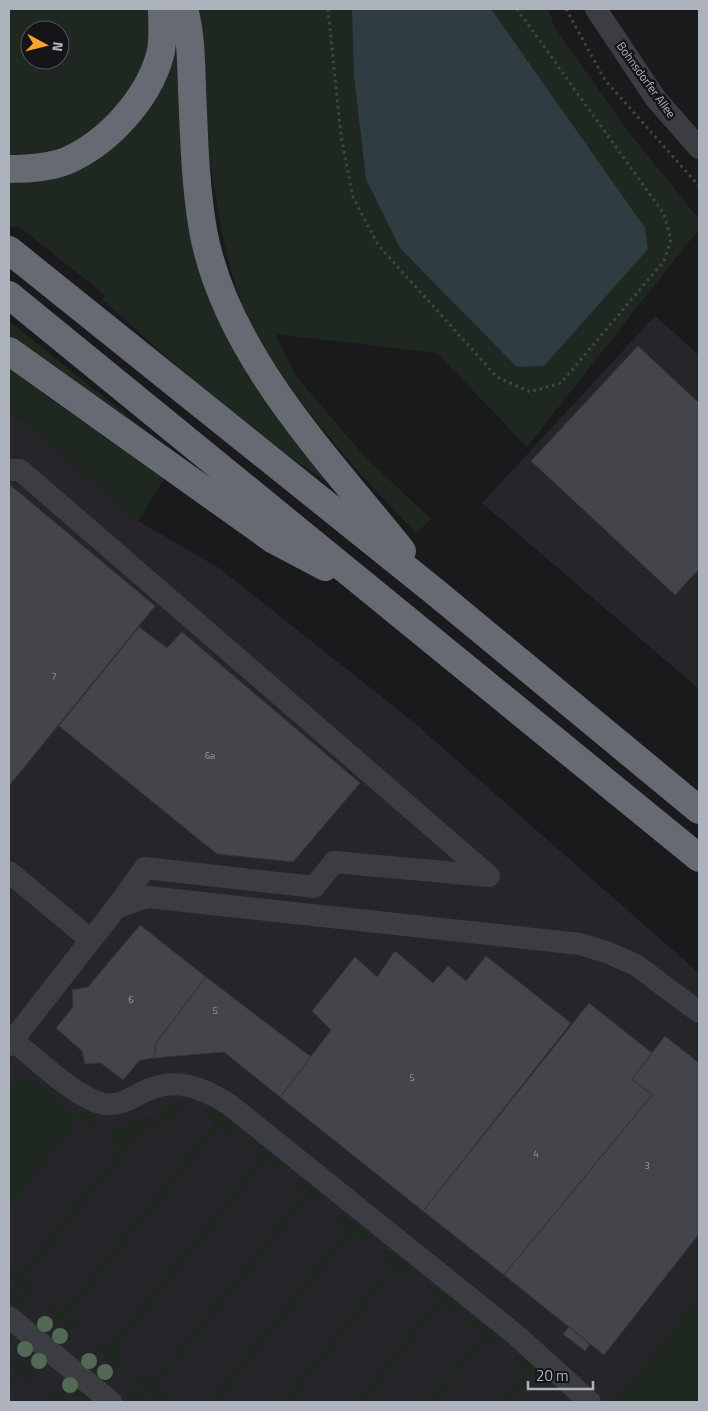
<svg xmlns="http://www.w3.org/2000/svg" width="708" height="1411" viewBox="0 0 708 1411" font-family="'Titillium Web',sans-serif">
<style>
.built{fill:#26262a}
.green{fill:#1f2820;fill-rule:evenodd}
.water{fill:#2f3c42}
.building{fill:#44454a;stroke:#343539}
.lines{fill:none;stroke-linecap:round;stroke-linejoin:round}
.path{stroke:#414449;stroke-width:3;stroke-dasharray:2.5 4;stroke-linecap:butt}
.minor{stroke:#3b3d42;stroke-width:22}
.highway{stroke:#666b73;stroke-width:28}
.tree{fill:#546955}
.labels{text-anchor:middle;stroke-width:5;stroke-linejoin:round;paint-order:stroke}
.number-label{font-size:10px;fill:#9298a0}
.street-label{font-size:12px;fill:#acb3bd;stroke:#151518}
</style>
<rect width="100%" height="100%" fill="#1a1a1d"/>
<path class="built" d="M655 316 699 355V689L482 503Z
M9 409 138 521 219 568 411 720 699 973V1402H9Z"/>
<path class="green" d="M9 9H155C151 91 92 154 9 159ZM30 30H60V60H30Z
M199 9H548L555 28 631 135 699 219V229L527 447 437 353 275 334 296 376 364 456 431 519 416 533C367 482 320 431 280 372 266 352 251 330 243 307 226 262 218 214 211 167 204 114 208 61 199 9Z
M175 39 190 220 344 493C257 439 179 368 103 300L105 295 17 225 13 228 9 224V182L76 167Z
M9 321 190 466 9 338Z
M9 367 46 396 165 477 138 521 9 409Z
M24 1079 35 1081 75 1115 86 1112 98 1124 93 1128 80 1118 9 1208V1086Z
M181 1098 185 1099 186 1102 169 1124 155 1112Z
M206 1107H210L235 1128 236 1131 233 1136 220 1126 67 1316 80 1327 74 1333 44 1309 50 1303 63 1312 215 1122 203 1112Z
M148 1115 166 1128 164 1131 150 1121 24 1280 36 1290 31 1297 9 1280V1269L18 1276 120 1150 107 1139 120 1124Z
M252 1142H256L280 1162 281 1166 278 1171 265 1161 113 1351 125 1361 119 1368 90 1344 95 1338 108 1348 255 1165 261 1157 248 1147Z
M296 1178H299L324 1198 325 1202 321 1206 309 1197 156 1387 169 1397 164 1402H161L133 1380 139 1373 152 1383 304 1193 292 1182Z
M339 1214H343L368 1234 369 1237 365 1242 353 1232 217 1402H209L348 1228 336 1218Z
M384 1249H387L413 1269V1273L410 1277 397 1268 289 1402H282L393 1264 380 1253Z
M428 1285H432L457 1305 458 1309 454 1313 442 1304 363 1402H355L437 1300 425 1289Z
M9 1288 27 1302 23 1307H19L9 1299Z
M699 1297V1402H615Z
M40 1314 71 1339 67 1343 63 1344 36 1323V1319Z
M472 1320H476L501 1340V1344L498 1348 486 1339 435 1402H427L481 1335 469 1325Z
M18 1341H22L48 1362 44 1371 14 1347Z
M85 1351 115 1375 111 1380 108 1381 81 1360Z
M10 1353 39 1377 34 1384 21 1374 9 1389V1379L16 1370 9 1364Z
M516 1356H520L545 1376V1380L542 1384 530 1375 508 1402H500L525 1371 513 1360Z
M64 1377H67L94 1402H84L59 1383Z
M128 1386 149 1402H134L125 1395Z
M54 1388 71 1402H57L48 1395Z"/>
<path class="water" d="M352 9H491L645 228 648 249 544 366 517 367 400 248 366 179 354 75Z"/>
<path class="building" d="M638 346 699 403V569L675 595 531 461Z
M9 484 155 606 9 786Z
M139 627 167 648 182 632 360 783 293 862 217 854 59 726Z
M140 925 206 977 156 1043 154 1058 140 1060 123 1080 101 1063 85 1064 82 1051 56 1028 73 1007 72 990 88 987Z
M395 951 433 983 448 966 466 981 486 956 571 1023 423 1211 280 1097 331 1030 312 1011 355 957 377 977Z
M206 977 311 1057 280 1097 224 1052 154 1058 156 1043Z
M589 1003 652 1053 632 1079 652 1095 504 1275 423 1211Z
M665 1036 699 1063V1234L604 1355 504 1275 652 1095 632 1079Z
M569 1327 590 1344 585 1351 563 1334Z"/>
<g class="lines">
<path class="path" d="M328 9 341 136 353 197 378 245 497 377 530 392 561 383 664 261 671 240 664 214 517 9
M566 9 605 80 699 186"/>
<path class="minor" d="M596 9 656 99 699 148
M9 470H20L489 876
M9 872 91 940
M116 908 145 868 314 887 334 862 489 876
M9 1037C33 1056 76 1099 105 1104 120 1106 132 1098 145 1091 176 1076 204 1088 230 1105L516 1335 590 1402
M9 1045 116 908 147 897 580 944 609 953 636 965 699 1012
M9 1317 111 1402"/>
<path class="highway" d="M184 9C191 33 191 62 192 88 194 135 195 183 203 230 225 353 327 457 402 551
M9 169C28 169 48 168 66 161 108 143 148 99 160 55 164 41 162 23 162 9
M9 250 434 591 699 810
M9 295 699 858
M9 351 274 540 325 567"/>
</g>
<g class="tree">
<circle cx="45" cy="1324" r="8"/>
<circle cx="60" cy="1336" r="8"/>
<circle cx="25" cy="1349" r="8"/>
<circle cx="39" cy="1361" r="8"/>
<circle cx="89" cy="1361" r="8"/>
<circle cx="105" cy="1372" r="8"/>
<circle cx="70" cy="1385" r="8"/>
</g>
<g class="labels">
<g class="number-label">
<text x="54" y="680">7</text>
<text x="210" y="759">6a</text>
<text x="131" y="1003">6</text>
<text x="215" y="1014">5</text>
<text x="412" y="1081">5</text>
<text x="536" y="1157">4</text>
<text x="647" y="1169">3</text>
</g>
<g class="street-label">
<text transform="translate(646 80) rotate(54)" y="4">Bohnsdorfer Allee</text>
</g>
</g>
<rect width="708" height="1411" fill="none" stroke="#acb3bd" stroke-width="20"/>
<g transform="translate(45 45) rotate(97)"><circle r="24" fill="#151518" stroke="#51545a"/>
<path d="M0-4L9 19L0 12L-9 19Z" fill="#ffa230"/>
<text y="-8" font-size="14" font-weight="bold" text-anchor="middle" fill="#acb3bd">N</text>
</g>
<path d="M528 1381v8h65v-8" fill="none" stroke="#acb3bd" stroke-width="2.5"/>
<text x="536" y="1381" font-size="15" fill="#acb3bd" stroke="#151518" stroke-width="4" paint-order="stroke">20 m</text>
</svg>
